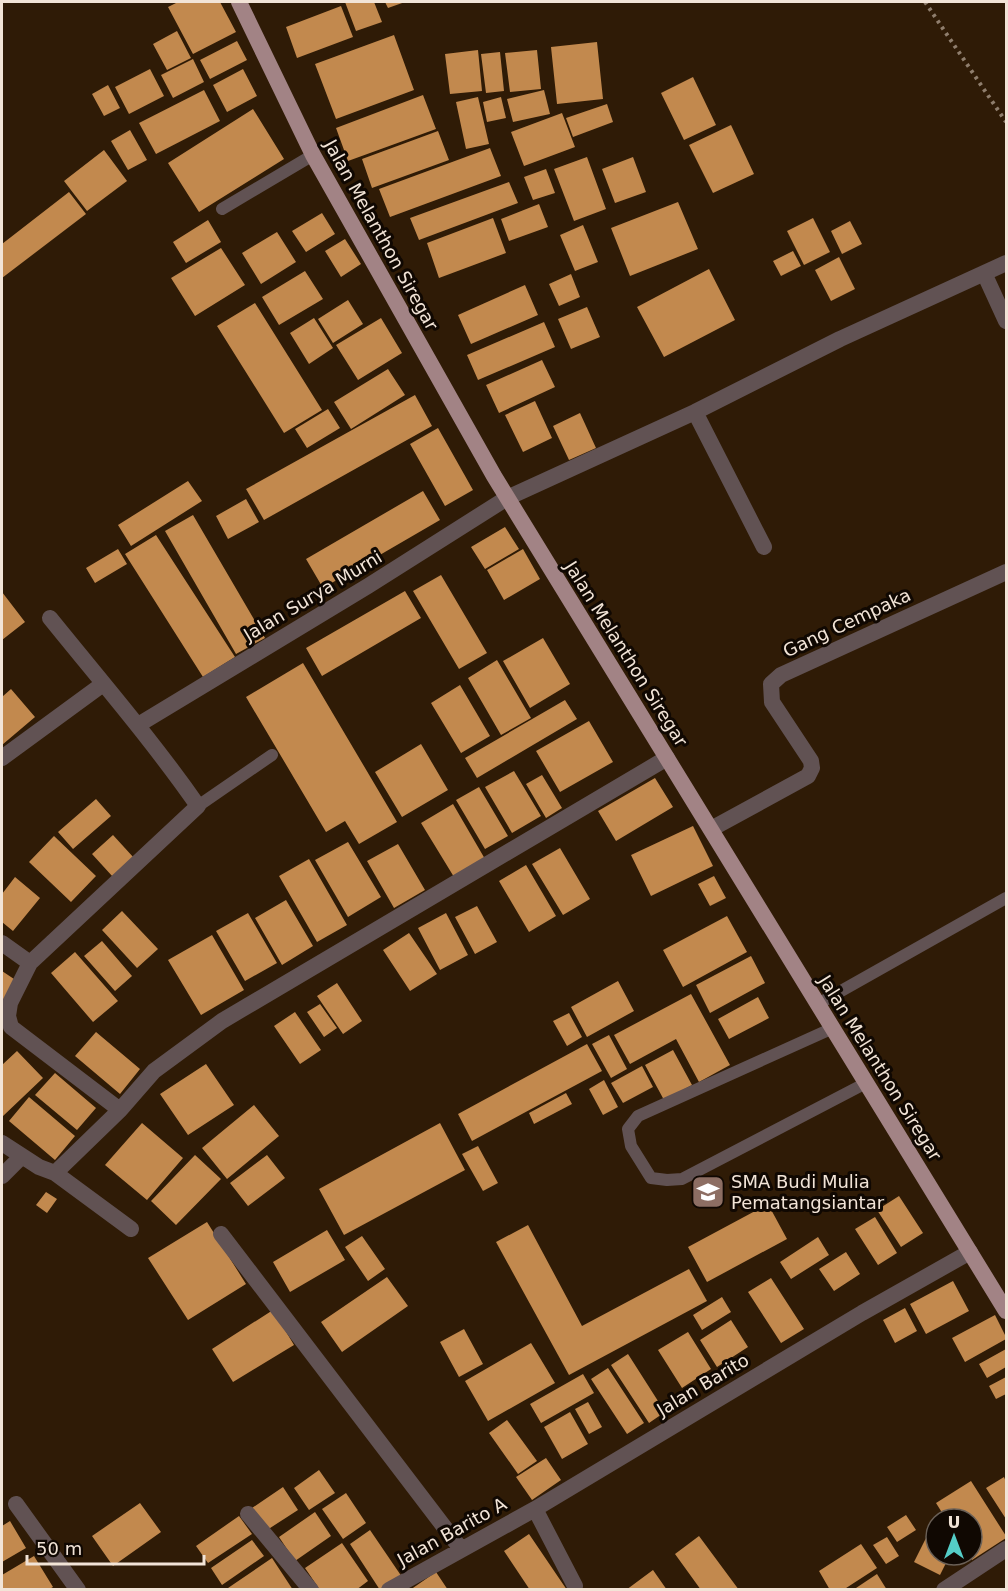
<svg xmlns="http://www.w3.org/2000/svg" width="1008" height="1591" viewBox="0 0 1008 1591" font-family="'DejaVu Sans',sans-serif">
<style>
.building{fill:#c2894e}
.lines{fill:none;stroke-linecap:round;stroke-linejoin:round}
.path{stroke:#8f7e6d;stroke-width:4;stroke-dasharray:3 4.5;stroke-linecap:butt}
.service{stroke:#615253;stroke-width:12}
.minor{stroke:#615253;stroke-width:16}
.primary{stroke:#a28385;stroke-width:16}
.labels{text-anchor:middle;stroke-width:6;stroke-linejoin:round;paint-order:stroke}
.street-label{font-size:18px;fill:#f2e4d7;stroke:#100802}
.poi-label{font-size:18px;fill:#f2e4d7;stroke:#100802;text-anchor:start}
</style>
<rect width="100%" height="100%" fill="#2f1b06"/>
<path class="building" d="M178 2H220L236 32 193 54 168 7Z
M345 2H374L382 22 356 31Z
M385 2H405L388 8Z
M341 6 353 37 297 58 286 27Z
M177 31 191 58 167 70 153 44Z
M394 35 414 90 336 119 315 64Z
M237 41 247 60 210 79 200 60Z
M597 42 603 99 557 104 551 47Z
M478 50 482 91 450 94 445 54Z
M537 50 541 89 510 92 505 53Z
M500 52 504 91 486 93 481 54Z
M193 59 204 82 173 98 161 75Z
M150 69 164 96 129 114 115 87Z
M243 69 257 96 227 112 213 85Z
M693 77 716 125 684 140 661 93Z
M108 85 120 108 104 116 92 94Z
M204 90 220 121 156 154 139 123Z
M544 90 550 114 513 122 507 99Z
M423 95 436 129 348 161 336 128Z
M478 97 489 144 466 149 456 102Z
M501 97 506 118 487 122 483 102Z
M607 104 613 122 573 137 566 118Z
M253 109 284 159 199 212 168 163Z
M562 113 575 147 524 166 511 132Z
M731 125 754 174 713 193 689 145Z
M130 130 147 160 128 170 111 141Z
M438 131 449 160 372 188 362 159Z
M490 148 501 176 390 217 379 189Z
M104 150 127 181 87 211 64 181Z
M587 157 606 209 574 221 554 169Z
M633 157 646 192 615 203 602 169Z
M546 169 555 193 533 200 524 177Z
M509 182 518 203 419 240 410 218Z
M69 192 86 214 2 278V244Z
M678 202 698 249 630 276 611 228Z
M539 204 548 227 509 241 501 219Z
M322 213 335 234 306 252 292 231Z
M493 218 506 253 439 278 427 243Z
M813 218 830 252 804 265 787 231Z
M208 220 221 242 186 263 173 242Z
M850 221 862 244 842 254 831 231Z
M583 225 598 262 575 271 560 235Z
M277 232 296 262 261 284 242 253Z
M345 239 361 264 341 277 325 251Z
M221 248 245 285 195 316 171 278Z
M793 251 801 266 781 276 773 261Z
M839 257 855 289 831 301 815 270Z
M709 269 735 320 664 357 637 307Z
M305 271 323 299 279 325 262 297Z
M571 274 580 297 559 306 549 284Z
M525 285 538 315 471 344 458 315Z
M348 300 363 324 333 343 318 319Z
M255 303 322 410 284 433 217 326Z
M587 307 600 337 571 349 558 319Z
M314 318 333 348 309 364 290 333Z
M381 318 402 353 358 380 336 345Z
M544 322 555 347 478 380 467 355Z
M542 360 555 387 499 413 486 385Z
M388 369 405 395 351 429 334 402Z
M415 395 432 426 264 520 246 489Z
M535 401 552 438 523 452 505 415Z
M328 409 340 428 307 448 295 429Z
M580 413 596 448 569 460 553 426Z
M438 428 473 490 445 506 410 444Z
M188 481 202 501 131 546 118 525Z
M423 491 440 520 323 588 306 559Z
M246 499 259 522 228 539 216 516Z
M193 515 265 638 236 654 165 531Z
M505 527 519 549 485 569 471 547Z
M156 535 235 657 203 677 125 554Z
M118 549 127 564 95 583 86 568Z
M523 549 540 579 504 600 487 570Z
M441 575 487 653 459 669 413 591Z
M405 591 421 618 322 676 306 648Z
M2 592 25 622 2 640Z
M543 638 570 684 530 708 503 661Z
M497 660 531 718 501 735 468 678Z
M303 663 397 822 359 844 345 821 326 832 246 697Z
M460 685 490 736 461 753 431 703Z
M11 689 35 717 2 745V697Z
M565 700 577 719 477 778 465 758Z
M589 721 613 762 560 792 536 751Z
M421 744 448 790 402 817 375 772Z
M514 771 541 816 512 833 485 787Z
M542 775 562 808 546 818 526 784Z
M655 778 673 807 616 841 598 811Z
M479 787 508 836 485 849 456 800Z
M96 799 111 816 73 849 58 832Z
M453 804 485 859 454 877 421 823Z
M693 826 713 866 651 896 631 855Z
M113 835 134 858 113 877 92 854Z
M54 836 96 876 71 902 29 862Z
M348 842 381 897 348 917 315 860Z
M398 844 425 890 394 908 367 861Z
M560 848 590 899 563 915 532 864Z
M309 859 347 925 317 942 279 876Z
M526 865 556 916 529 932 499 881Z
M714 876 726 898 710 906 698 884Z
M15 877 40 898 13 931 2 922V894Z
M286 900 313 946 282 965 255 918Z
M477 906 497 942 475 954 455 917Z
M122 911 158 949 137 968 102 930Z
M248 913 277 963 245 981 216 931Z
M446 913 468 955 440 970 418 928Z
M727 916 747 952 683 987 663 950Z
M409 933 437 974 410 991 383 950Z
M212 935 244 990 201 1015 168 960Z
M102 941 132 976 115 991 84 956Z
M75 952 118 1001 93 1022 51 973Z
M751 956 765 983 710 1013 696 985Z
M2 971 17 981 2 1005Z
M618 981 634 1011 587 1037 571 1007Z
M337 983 362 1021 343 1034 317 996Z
M691 994 730 1065 699 1082 676 1039 630 1064 614 1035Z
M758 997 769 1018 729 1039 718 1019Z
M320 1004 337 1028 324 1037 307 1012Z
M295 1012 321 1050 300 1064 274 1026Z
M569 1013 582 1037 567 1046 553 1021Z
M96 1032 140 1069 120 1094 75 1056Z
M609 1035 627 1069 611 1078 592 1044Z
M587 1044 602 1071 472 1141 458 1114Z
M673 1050 692 1085 664 1100 645 1065Z
M17 1051 43 1078 2 1117V1065Z
M206 1064 234 1105 188 1135 160 1094Z
M642 1066 653 1087 623 1103 611 1083Z
M55 1073 96 1108 77 1130 35 1095Z
M604 1080 618 1107 603 1115 589 1089Z
M566 1093 572 1104 534 1124 529 1113Z
M29 1097 75 1136 55 1160 9 1121Z
M254 1105 279 1136 227 1179 202 1148Z
M142 1123 183 1158 147 1200 105 1165Z
M440 1123 465 1170 344 1235 319 1189Z
M478 1146 498 1183 483 1191 462 1154Z
M195 1155 221 1179 176 1225 151 1201Z
M267 1155 285 1178 248 1206 230 1183Z
M46 1192 57 1199 47 1213 36 1205Z
M899 1196 923 1233 901 1247 877 1210Z
M768 1204 787 1239 707 1282 688 1247Z
M875 1217 897 1253 878 1265 855 1229Z
M207 1222 246 1284 188 1320 148 1258Z
M528 1225 582 1326 689 1269 707 1301 569 1375 496 1242Z
M327 1230 345 1260 290 1292 273 1262Z
M362 1236 385 1269 368 1281 345 1247Z
M818 1237 829 1255 791 1279 780 1262Z
M846 1252 860 1274 834 1291 819 1269Z
M387 1277 408 1306 342 1352 321 1322Z
M771 1278 804 1329 781 1343 748 1292Z
M953 1281 969 1311 926 1334 910 1304Z
M722 1297 731 1312 702 1330 693 1315Z
M905 1308 917 1331 895 1343 883 1320Z
M273 1310 294 1345 233 1382 212 1349Z
M995 1315 1006 1337V1339L965 1362 952 1338Z
M731 1320 748 1347 717 1367 700 1340Z
M464 1329 483 1364 459 1377 440 1342Z
M688 1332 711 1369 682 1388 658 1350Z
M531 1343 555 1383 488 1421 465 1381Z
M1006 1349V1367L987 1378 979 1364Z
M628 1354 665 1412 649 1423 611 1365Z
M608 1368 644 1423 627 1434 591 1379Z
M583 1374 594 1393 541 1423 530 1404Z
M1006 1377V1394L996 1399 989 1386Z
M588 1402 602 1427 589 1434 575 1409Z
M570 1412 588 1444 562 1459 544 1427Z
M507 1420 537 1461 518 1474 489 1433Z
M546 1458 561 1480 532 1500 516 1477Z
M319 1470 335 1493 309 1510 294 1488Z
M1004 1477 1006 1482V1519L986 1488Z
M971 1481 1006 1536V1538L972 1560 969 1555H972V1519H946L936 1503Z
M283 1487 298 1510 267 1530 252 1508Z
M346 1493 366 1523 343 1539 322 1509Z
M140 1503 161 1532 113 1566 92 1536Z
M315 1512 331 1536 295 1561 279 1537Z
M906 1515 916 1530 897 1542 887 1527Z
M239 1516 252 1534 208 1563 196 1546Z
M10 1521 26 1548 2 1562V1526Z
M370 1530 402 1577 383 1590H380L350 1544Z
M929 1532 936 1535V1555H950L940 1575 914 1562Z
M529 1534 567 1590H530L504 1551Z
M699 1536 739 1590H701L675 1554Z
M887 1537 899 1556 886 1564 873 1545Z
M252 1540 264 1556 222 1585 211 1568Z
M342 1543 368 1581 356 1590H320L305 1568Z
M861 1544 877 1568 843 1590H830L819 1571Z
M34 1556 53 1587 48 1590H2V1575Z
M272 1558 293 1590H229L228 1588Z
M653 1570 667 1590H626Z
M436 1572 448 1590H410Z
M877 1574 887 1590H853Z"/>
<g class="lines">
<path class="path" d="M925 2 1006 122"/>
<path class="service" d="M222 209 313 155
M198 806 272 755
M818 1004 1006 898
M833 1028 638 1116 628 1129 631 1146 651 1178 667 1180 682 1179 866 1083"/>
<path class="minor" d="M984 273 1006 321
M695 412 764 547
M138 725 368 586 507 498 695 412 840 339 1006 263
M2 758 103 684
M711 829 808 776 812 768 811 761 772 702 771 684 781 675 1006 572
M2 943 30 963 198 806C152 740 100 680 50 618
M30 963 10 1003 8 1016 11 1027 120 1110
M2 1143 39 1167 55 1173 120 1110 154 1071 222 1021 667 758
M55 1173 131 1229
M2 1176 21 1157
M221 1234 461 1549
M16 1504 78 1590
M248 1514 311 1590
M389 1590 535 1509
M574 1590 575 1586 535 1509 862 1313 970 1252
M944 1590 1006 1549"/>
<path class="primary" d="M239 2 313 155 494 476 1006 1311"/>
</g>
<defs>
<symbol id="school-square" viewBox="-11 -11 22 22"><rect x="-9" y="-9" width="18" height="18" rx="4" fill="#8d6e63" stroke="#100802"/><path d="M0-5L7-2L0 1L-7-2ZM-4 1L0 2.5L4 1V4Q0 6-4 4Z" fill="#fff"/></symbol>
</defs>
<g fill-rule="evenodd">
<use href="#school-square" x="689" y="1173" width="38" height="38"/>
</g>
<g class="labels">
<g class="street-label">
<text transform="translate(381 235) rotate(61)" y="6">Jalan Melanthon Siregar</text>
<text transform="translate(313 596) rotate(-31)" y="6">Jalan Surya Murni</text>
<text transform="translate(847 623) rotate(-25)" y="6">Gang Cempaka</text>
<text transform="translate(626 654) rotate(58)" y="6">Jalan Melanthon Siregar</text>
<text transform="translate(880 1068) rotate(58)" y="6">Jalan Melanthon Siregar</text>
<text transform="translate(703 1385) rotate(-31)" y="6">Jalan Barito</text>
<text transform="translate(452 1532) rotate(-29)" y="6">Jalan Barito A</text>
</g>
<g class="poi-label">
<text x="731" y="1188">SMA Budi Mulia<tspan x="731" dy="21">Pematangsiantar</tspan></text>
</g>
</g>
<rect width="1008" height="1591" fill="none" stroke="#f2e4d7" stroke-width="6"/>
<g transform="translate(954 1537)"><circle r="28" fill="#100802" stroke="#6a6057" stroke-width="1.5"/>
<path d="M0-4.5L10 22L0 15L-10 22Z" fill="#54cdc7"/>
<text y="-9" font-size="16" font-weight="bold" text-anchor="middle" fill="#f2e4d7">U</text>
</g>
<path d="M27 1555v9h177v-9" fill="none" stroke="#f2e4d7" stroke-width="3"/>
<text x="36" y="1555" font-size="18" fill="#f2e4d7" stroke="#100802" stroke-width="4.5" paint-order="stroke">50 m</text>
</svg>
